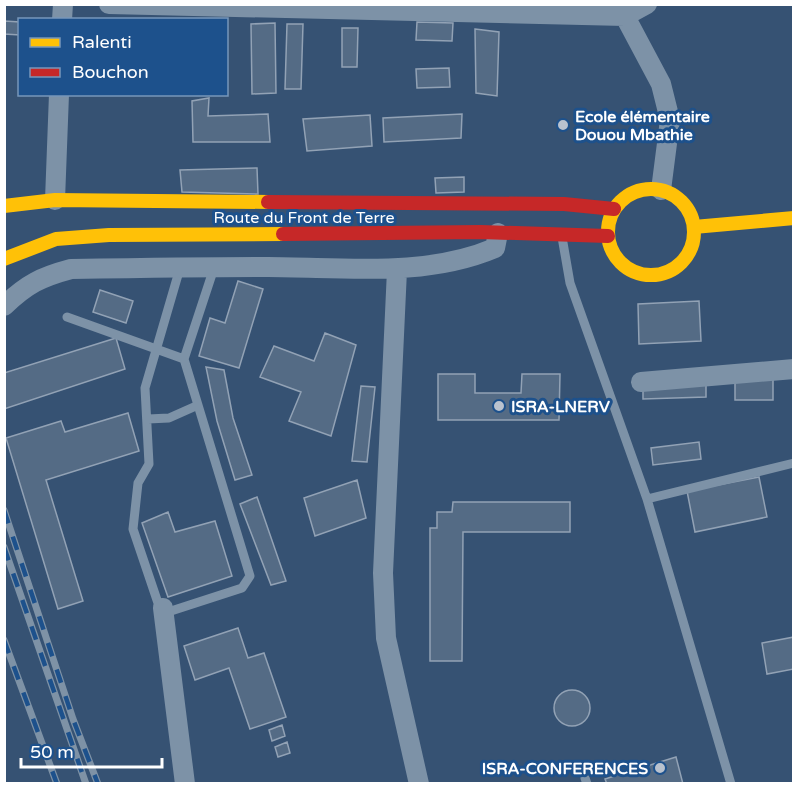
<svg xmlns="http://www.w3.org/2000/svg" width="798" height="788" viewBox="0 0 798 788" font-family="'Varela Round',sans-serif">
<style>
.building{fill:#546b85;stroke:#92a2b5;stroke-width:1.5}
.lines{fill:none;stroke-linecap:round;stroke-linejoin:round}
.lane{stroke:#7d92a7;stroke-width:9}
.street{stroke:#7d92a7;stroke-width:20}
.slow{stroke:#ffc107;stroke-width:14}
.jam{stroke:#c62828;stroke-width:14}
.rail-casing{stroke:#7e92a6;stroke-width:7}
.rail{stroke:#1d518c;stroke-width:4.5;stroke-dasharray:14;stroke-linecap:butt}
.poi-dot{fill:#b9c2ce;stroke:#1d518c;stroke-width:2}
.labels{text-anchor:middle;stroke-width:6;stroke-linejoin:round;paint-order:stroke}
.poi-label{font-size:16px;font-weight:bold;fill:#fff;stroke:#1d518c;text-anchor:start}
.street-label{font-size:16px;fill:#fff;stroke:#1d518c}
</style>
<rect width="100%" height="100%" fill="#365273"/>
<path class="building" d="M4 21 20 22V35L4 34Z
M417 22 453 23 452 41 416 40Z
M275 23 276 93 252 94 251 24Z
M287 24H303L301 89H285Z
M342 28H358L357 67H342Z
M475 29 499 32 497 96 476 93Z
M449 68 450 87 417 88 416 69Z
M209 98 208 116 268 114 270 142H193L192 101Z
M462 114 461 138 384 142 383 118Z
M370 115 372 146 307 151 303 119Z
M257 168 258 194 182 192 180 170Z
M464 177V192L436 193 435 178Z
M238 281 263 289 239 368 199 356 210 318 225 323Z
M100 290 133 301 126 323 93 312Z
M699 301 701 341 639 344 638 304Z
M325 333 356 345 331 436 289 421 301 392 260 377 274 346 314 361Z
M116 338 125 369 4 409V373Z
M206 367 224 370 233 418 252 475 235 480 217 421Z
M438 374H475V393H521L522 374H560L559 420H438Z
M735 379H773V400H735Z
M706 382V397L643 399V383Z
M361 386 375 387 367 462 352 461Z
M128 413 139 451 46 480 83 601 58 609 6 438 61 421 65 432Z
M699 442 701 459 653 465 651 448Z
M759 477 767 517 695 532 687 491Z
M357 480 366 518 315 536 304 498Z
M257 497 286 581 271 585 240 504Z
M453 502H570V532H463L462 661H430V528H437V512H452Z
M168 512 175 532 215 521 232 576 168 597 142 523Z
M238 628 248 658 264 653 286 717 250 729 229 668 195 680 184 646Z
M794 637V669L767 674 762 643Z
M554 708a18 18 0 1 1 36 0a18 18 0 1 1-36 0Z
M282 725 285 736 272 741 269 730Z
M287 742 290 753 278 757 275 747Z
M676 757 683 784H607L605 779Z"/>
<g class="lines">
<path class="lane" d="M562 237 570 283 647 499 731 784
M180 268 145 388 149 464 138 483 133 529 158 603 163 608 171 611 242 588 250 576 184 359 214 268
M67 317 184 359
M148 419 169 418 196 406
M647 499 794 463
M585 778 587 784"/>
<path class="street" d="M109 4 625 16 647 4
M620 7 661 84 670 120 661 190
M62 20 63 4
M55 200 59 94
M397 270 383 573 386 638 419 784
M4 306C27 284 41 277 71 269 137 268 203 267 268 267 344 267 424 278 495 248L498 233
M641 382 794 369
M163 608 185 784"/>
<path class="slow" d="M608 232a43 43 0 1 1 86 0a43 43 0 1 1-86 0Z
M4 206 55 200 268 202
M694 227 794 218
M4 259 56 239 109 235 283 234"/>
<path class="jam" d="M268 202 564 204 614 209
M283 234 481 232 608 236"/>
<defs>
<path id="rail" d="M4 510 73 719 98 784
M4 547 86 784
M4 640 57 784"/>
</defs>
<use href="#rail" class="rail-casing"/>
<use href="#rail" class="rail"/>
</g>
<g class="poi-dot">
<circle cx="563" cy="125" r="6"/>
<circle cx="499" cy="406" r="6"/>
<circle cx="660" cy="768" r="6"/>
</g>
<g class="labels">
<g class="poi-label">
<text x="575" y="122">Ecole élémentaire<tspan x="575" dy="18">Douou Mbathie</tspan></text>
<text x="511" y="412">ISRA-LNERV</text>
<text x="648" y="774" text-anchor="end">ISRA-CONFERENCES</text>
</g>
<g class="street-label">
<text x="304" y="223">Route du Front de Terre</text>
</g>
</g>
<rect width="798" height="788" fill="none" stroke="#ffffff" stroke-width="12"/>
<rect x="18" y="18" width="210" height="78" fill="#1d518c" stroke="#7797ba" stroke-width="1.5"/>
<rect x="30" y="38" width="30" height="9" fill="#ffc107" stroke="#7797ba" stroke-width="1.5"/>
<text x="72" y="48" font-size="18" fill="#ffffff">Ralenti</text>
<rect x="30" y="68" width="30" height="9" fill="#c62828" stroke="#7797ba" stroke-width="1.5"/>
<text x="72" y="78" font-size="18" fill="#ffffff">Bouchon</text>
<path d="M21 758v9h141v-9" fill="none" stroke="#ffffff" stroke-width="3"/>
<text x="30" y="758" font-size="18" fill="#ffffff" stroke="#1d518c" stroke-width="4.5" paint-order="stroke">50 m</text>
</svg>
